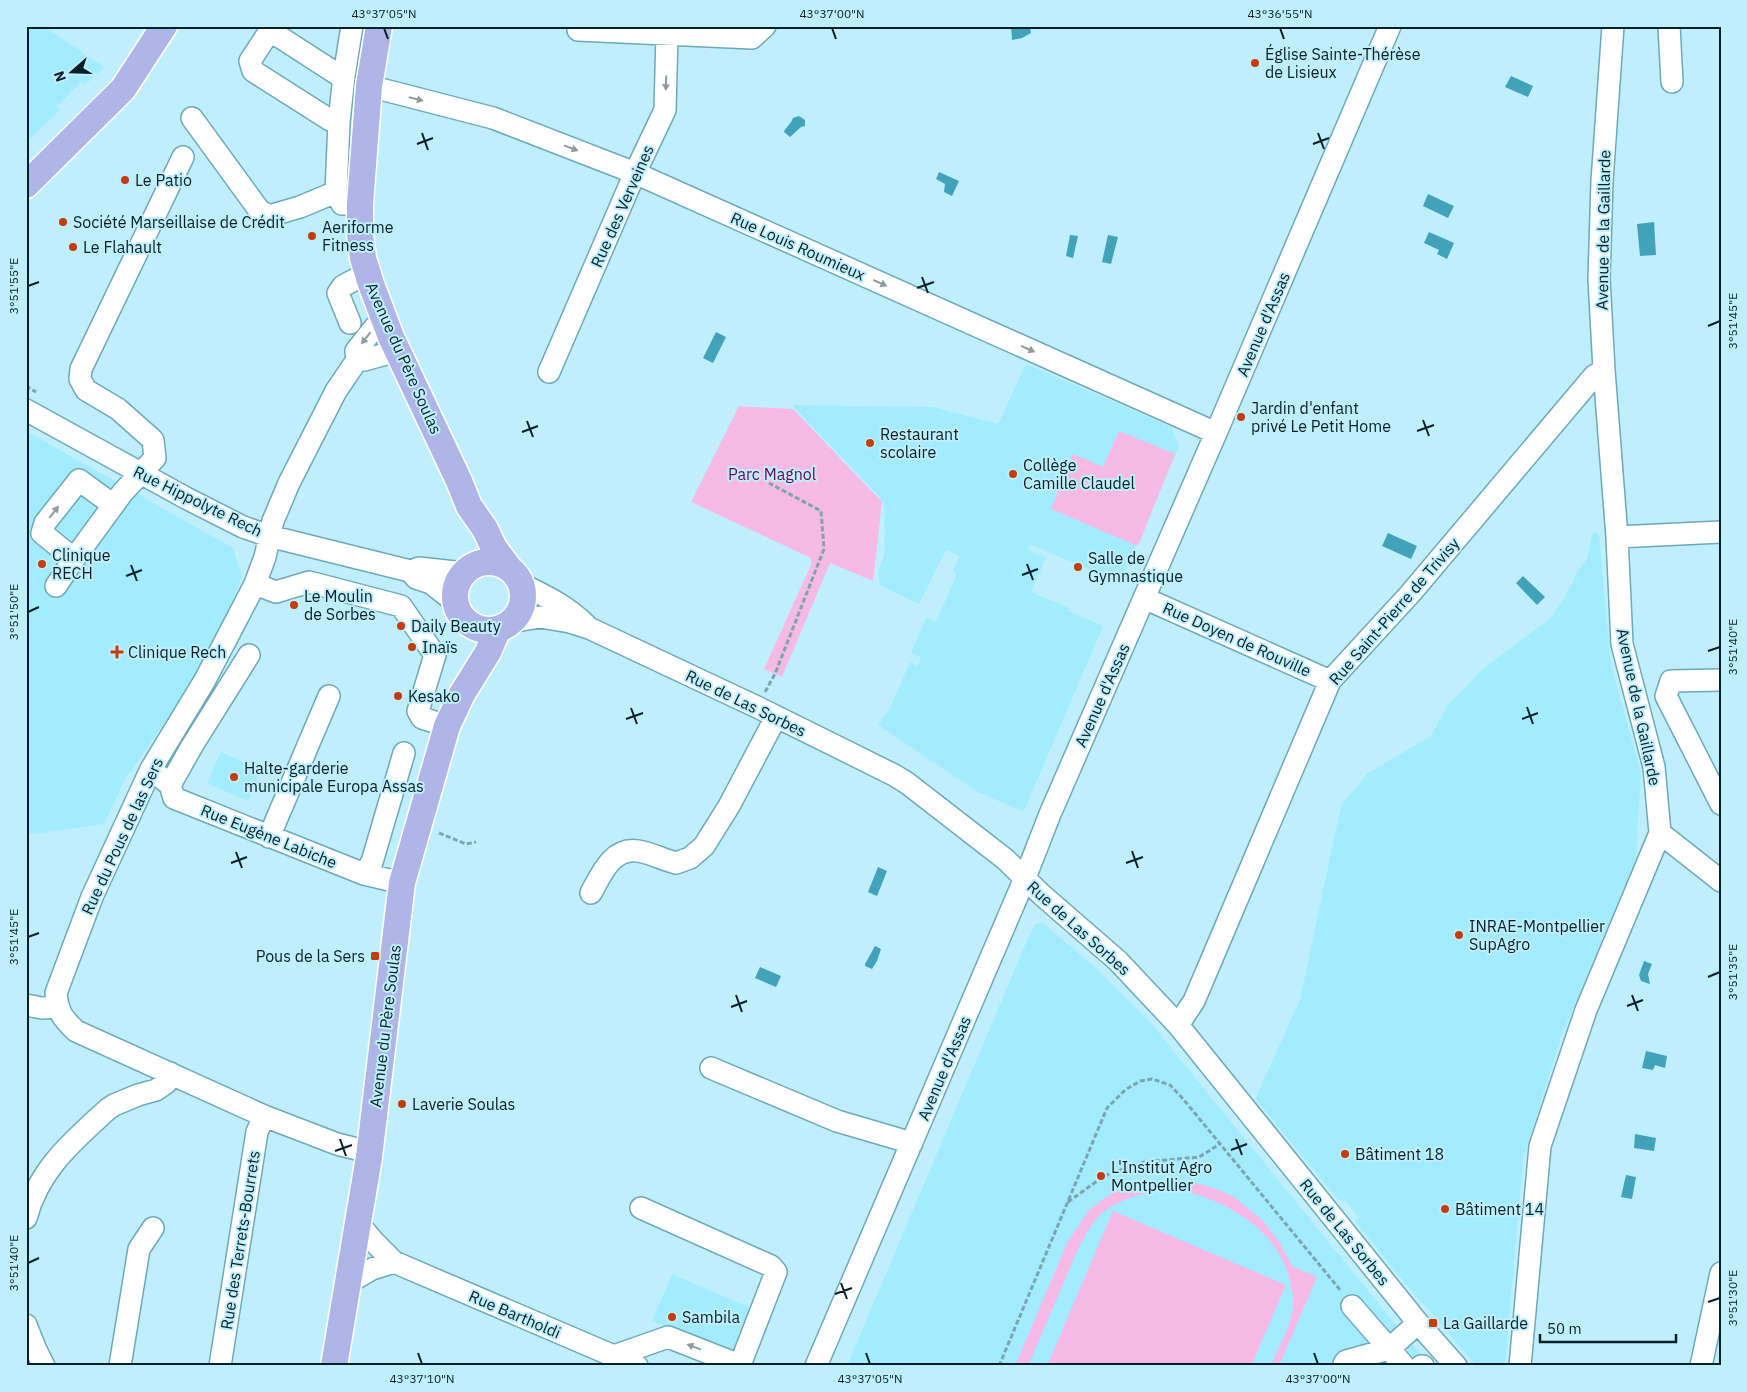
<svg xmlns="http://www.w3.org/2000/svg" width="1747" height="1392" viewBox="0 0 1747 1392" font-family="'IBM Plex Sans',sans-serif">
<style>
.built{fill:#a3ebff}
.green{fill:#f7bae6}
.water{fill:#41a2ba}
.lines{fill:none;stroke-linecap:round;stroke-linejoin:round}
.minor-casing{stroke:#6da9b9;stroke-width:24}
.major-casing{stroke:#fff;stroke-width:29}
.path{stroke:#7da5b0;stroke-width:3;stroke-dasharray:5 2.5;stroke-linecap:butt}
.minor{stroke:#fff;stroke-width:21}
.major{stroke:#afb5e6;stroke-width:26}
.oneway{fill:#8f9b9e}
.ticks{fill:none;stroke:#072027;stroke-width:2}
.poi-dot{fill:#c43c07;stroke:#bfeffd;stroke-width:2}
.labels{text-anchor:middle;stroke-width:4;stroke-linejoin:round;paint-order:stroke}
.poi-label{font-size:16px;fill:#072027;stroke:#bfeffd;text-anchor:start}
.street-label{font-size:16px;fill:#072027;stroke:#bfeffd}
.park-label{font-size:16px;fill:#690658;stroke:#bfeffd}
.neatline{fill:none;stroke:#072027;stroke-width:2}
.ticks-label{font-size:12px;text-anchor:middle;fill:#072027}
</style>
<rect width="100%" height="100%" fill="#bfeffd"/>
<path class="built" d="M26 26H43L104 67 85 85 81 82 56 107 60 110 26 143Z
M1026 364 1171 427 1179 446 1120 583 1030 544 1028 550 1046 558 1031 592 1069 608 1068 611 1103 626 1024 811H1022L978 792 878 725 890 708 910 662 918 666 921 657 911 653 926 618 936 622 957 574 953 571 960 556 946 550 919 604 880 585 878 572 884 555 885 536 884 504 877 494 792 405 932 407 998 424Z
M26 431 233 548 242 576 230 607 195 679 124 781 104 824 26 835Z
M1593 532 1599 534 1611 665 1641 773 1636 858 1561 1037 1523 1159 1505 1366H1477L1405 1283 1355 1221 1359 1218 1346 1201 1339 1200 1257 1101 1256 1097 1300 1000 1341 806 1368 773 1431 736 1447 707 1483 669 1551 618 1571 586 1576 574 1587 559Z
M221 752 261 770 248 801 207 783Z
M1043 923 1097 969 1149 1021 1405 1336 1431 1366H847L1026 943 1035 924Z
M672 1274 753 1309 735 1354 652 1321Z"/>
<path class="green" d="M739 406 793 409 882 502 873 581 830 563 782 677 764 669 811 565V558L691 502Z
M1119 431 1175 454 1138 546 1051 509 1073 454 1103 467Z
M1157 1181 1197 1183 1221 1191 1234 1197 1262 1220 1278 1240 1292 1266 1317 1277 1279 1366H1271C1279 1346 1295 1320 1293 1298 1288 1249 1258 1221 1216 1202 1202 1196 1188 1190 1172 1190 1152 1190 1127 1197 1110 1207 1095 1217 1086 1233 1078 1249L1028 1366H1015L1067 1243 1089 1210 1109 1195 1129 1186Z
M1113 1211 1286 1285 1251 1366H1047Z"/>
<path class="water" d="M1011 26H1030L1031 33 1022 38 1012 40Z
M1511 76 1533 86 1528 97 1505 87Z
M799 116 805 120V126L801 127 790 137 784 132C785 128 791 124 793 118Z
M939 172 959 181 952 196 944 192 945 184 936 179Z
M1428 194 1454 206 1448 218 1423 206Z
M1654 222 1656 255 1640 256 1637 224Z
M1429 232 1454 243 1447 259 1437 254 1439 250 1424 243Z
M1070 235 1078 236 1073 258 1066 256Z
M1108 235 1118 237 1111 264 1102 262Z
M716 332 726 337 713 363 703 358Z
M1388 533 1417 546 1411 559 1382 546Z
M1523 576 1545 597 1537 605 1516 583Z
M878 867 887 871 877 896 868 892Z
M875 946 881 949 877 961 872 969 865 966V964Z
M1644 961 1652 964 1648 974 1650 984 1641 981 1639 975Z
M760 967 781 976 776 987 755 978Z
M1646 1051 1667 1056 1665 1068 1655 1065 1653 1070 1642 1068Z
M1635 1134 1656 1138 1654 1151 1634 1148Z
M1626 1175 1636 1177 1632 1199 1621 1197Z"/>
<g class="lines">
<defs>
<path id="minor" d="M352 26 344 76 339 122 336 192 342 204H360
M578 26V30L752 38 765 26
M1669 26 1672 82
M369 86 493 118 635 173 1216 433
M192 118 259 210 269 216 300 207 336 192
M339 122 330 120 253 71 250 61 267 35 272 32 337 74 344 76
M350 323 338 293 343 286 367 273
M357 360H364L397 351
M549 372 635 173 665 110 667 35
M26 410 186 498 243 527 269 536 410 571 416 578 431 583 455 602
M1617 537 1721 532
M74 559 42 533 45 523 79 480 105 499
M411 571 419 568 464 573
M255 584 276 592 309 582 401 606 435 655 418 711 422 718 447 726
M521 584C547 597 564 604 585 624
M56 586 74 559 123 492 155 458 153 440 118 409 86 390 80 379 81 369 183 157
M1144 598 1330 681
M510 622 540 617 570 622 589 628 757 707 894 775 907 783 1005 859 1042 895 1118 961 1178 1025 1418 1323 1456 1366
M1721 680 1671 681 1666 696 1721 804
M151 769 170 785 174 798 364 874 402 883
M170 785 192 746 249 655
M1660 833 1721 881
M269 837 329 696
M364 874 372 862 404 753
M591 893C601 875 612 847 638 851 651 853 664 860 676 863L690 858 704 846 729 806 776 717
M26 1005 42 1008 57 1007
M1178 1025 1194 1001 1330 681 1410 594 1594 376 1604 370
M711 1068 837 1121 912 1143
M369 1152 337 1144 264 1116 76 1031C62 1018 58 1012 56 993L92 897 151 769 205 680 255 584 265 557 273 521 289 483 336 391 357 360 356 351 375 327 384 321
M641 1208 771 1266 776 1272 740 1365
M26 1218C39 1169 72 1142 108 1109L114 1105 138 1095 156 1090 166 1083 170 1073
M358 1223 375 1243 394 1262 637 1366
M348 1283 372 1269 394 1262
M1352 1306 1404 1366
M26 1325 36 1350 44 1366
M614 1356 668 1337 742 1366
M1344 1364 1346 1361 1389 1349 1418 1323
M120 1366 139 1249 153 1228
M220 1366 257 1132 264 1116
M816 1366 1025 878 1050 814 1216 433 1390 26
M1421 1366H1423
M1520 1366 1540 1146 1586 1010 1660 833 1654 767 1622 644 1617 537 1604 370 1599 279 1602 181 1613 26
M1701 1366 1721 1273"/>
<path id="major" d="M379 26 369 86 360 204V235L363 258 371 284 391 337 459 481 469 506 485 529 494 548 509 568
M26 185 123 89 164 26
M455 596a34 34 0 1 1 68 0a34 34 0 1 1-68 0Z
M334 1366 369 1157 402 883 447 726 462 694 488 652 498 629"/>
</defs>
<use href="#minor" class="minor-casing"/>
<use href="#major" class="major-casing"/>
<path class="path" d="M26 386 36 392
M765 692 775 674 824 549 821 511 769 483
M439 833 466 844 476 842
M1068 1202 1104 1176 1144 1162 1199 1157 1220 1144
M999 1366 1107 1108 1125 1090 1140 1081 1152 1079 1170 1085 1184 1100 1341 1291"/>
<use href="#minor" class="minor"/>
<use href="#major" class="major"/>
</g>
<defs><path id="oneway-solid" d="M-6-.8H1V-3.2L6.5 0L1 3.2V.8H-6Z" transform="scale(1.25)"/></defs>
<g class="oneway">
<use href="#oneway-solid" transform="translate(666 83) rotate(92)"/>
<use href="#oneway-solid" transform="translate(416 99) rotate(14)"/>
<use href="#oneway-solid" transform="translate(571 148) rotate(21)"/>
<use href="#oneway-solid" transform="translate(880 283) rotate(24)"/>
<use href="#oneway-solid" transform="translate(366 338) rotate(128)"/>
<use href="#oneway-solid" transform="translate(1028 349) rotate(24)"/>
<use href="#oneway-solid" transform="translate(54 512) rotate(-52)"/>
<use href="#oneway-solid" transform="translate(694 1347) rotate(-159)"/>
</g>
<path class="ticks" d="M384 28 388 39M832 28 836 39M1280 28 1284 39M422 133 428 150M1318 133 1324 149M417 144 433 138M1313 144 1329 138M922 277 928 293M28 286 39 282M917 288 934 282M1708 326 1720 321M1423 420 1429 436M527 421 533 437M1417 431 1434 425M522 432 538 426M1027 564 1033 580M131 565 137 581M1022 575 1038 569M126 576 142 570M28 612 39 607M1708 651 1720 647M1527 707 1533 724M631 708 637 724M626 719 643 713M1522 719 1538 713M1132 851 1138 868M236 852 242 868M231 863 247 857M1126 863 1143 857M28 937 39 933M1708 977 1720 972M736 995 742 1012M1632 995 1638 1011M1627 1006 1643 1000M731 1007 747 1001M340 1139 346 1156M1236 1139 1242 1155M1231 1150 1247 1144M335 1151 352 1145M28 1263 39 1258M841 1283 847 1299M835 1294 852 1288M1708 1302 1720 1298M418 1353 422 1364M866 1353 870 1364M1314 1353 1318 1364"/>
<g class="poi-dot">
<circle cx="1255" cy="63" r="5"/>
<circle cx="125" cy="180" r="5"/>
<circle cx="63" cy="222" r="5"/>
<circle cx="312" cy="236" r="5"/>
<circle cx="73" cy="247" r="5"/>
<circle cx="1241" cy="417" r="5"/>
<circle cx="870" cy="443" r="5"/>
<circle cx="1013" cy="474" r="5"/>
<circle cx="42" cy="564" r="5"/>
<circle cx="1078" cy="567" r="5"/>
<circle cx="294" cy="605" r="5"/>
<circle cx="401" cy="626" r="5"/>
<circle cx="412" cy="647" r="5"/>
<path d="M114.5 644.5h5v5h5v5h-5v5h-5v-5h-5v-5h5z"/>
<circle cx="398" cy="696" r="5"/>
<circle cx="234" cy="777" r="5"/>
<circle cx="1459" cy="935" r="5"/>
<rect x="370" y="951" width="10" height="10" rx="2.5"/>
<circle cx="402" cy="1104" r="5"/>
<circle cx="1345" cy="1154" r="5"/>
<circle cx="1101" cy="1176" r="5"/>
<circle cx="1445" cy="1209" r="5"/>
<circle cx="672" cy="1317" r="5"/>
<rect x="1428" y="1318" width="10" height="10" rx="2.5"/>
</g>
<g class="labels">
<g class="poi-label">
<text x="1265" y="60">Église Sainte-Thérèse<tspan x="1265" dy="18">de Lisieux</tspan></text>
<text x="135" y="186">Le Patio</text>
<text x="73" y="228">Société Marseillaise de Crédit</text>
<text x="322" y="233">Aeriforme<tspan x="322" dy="18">Fitness</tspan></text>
<text x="83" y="253">Le Flahault</text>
<text x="1251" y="414">Jardin d'enfant<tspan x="1251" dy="18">privé Le Petit Home</tspan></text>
<text x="880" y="440">Restaurant<tspan x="880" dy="18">scolaire</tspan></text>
<text x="1023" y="471">Collège<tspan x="1023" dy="18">Camille Claudel</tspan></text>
<text x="52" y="561">Clinique<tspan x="52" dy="18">RECH</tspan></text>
<text x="1088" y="564">Salle de<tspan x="1088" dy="18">Gymnastique</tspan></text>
<text x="304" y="602">Le Moulin<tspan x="304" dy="18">de Sorbes</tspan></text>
<text x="411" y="632">Daily Beauty</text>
<text x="422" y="653">Inaïs</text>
<text x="128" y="658">Clinique Rech</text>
<text x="408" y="702">Kesako</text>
<text x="244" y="774">Halte-garderie<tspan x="244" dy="18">municipale Europa Assas</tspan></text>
<text x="1469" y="932">INRAE-Montpellier<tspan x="1469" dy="18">SupAgro</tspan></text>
<text x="365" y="962" text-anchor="end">Pous de la Sers</text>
<text x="412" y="1110">Laverie Soulas</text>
<text x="1355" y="1160">Bâtiment 18</text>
<text x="1111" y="1173">L'Institut Agro<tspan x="1111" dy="18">Montpellier</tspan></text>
<text x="1455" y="1215">Bâtiment 14</text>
<text x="682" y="1323">Sambila</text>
<text x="1443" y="1329">La Gaillarde</text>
</g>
<g class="street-label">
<text transform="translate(622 206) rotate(-66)" y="6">Rue des Verveines</text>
<text transform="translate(1603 230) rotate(-89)" y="6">Avenue de la Gaillarde</text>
<text transform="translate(798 246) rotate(24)" y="6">Rue Louis Roumieux</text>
<text transform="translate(1263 324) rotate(-67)" y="6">Avenue d'Assas</text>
<text transform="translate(404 358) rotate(66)" y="6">Avenue du Père Soulas</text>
<text transform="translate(198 501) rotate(26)" y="6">Rue Hippolyte Rech</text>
<text transform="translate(1394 611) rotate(-49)" y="6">Rue Saint-Pierre de Trivisy</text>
<text transform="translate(1237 639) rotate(24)" y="6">Rue Doyen de Rouville</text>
<text transform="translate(1102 695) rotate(-66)" y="6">Avenue d'Assas</text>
<text transform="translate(746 703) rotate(26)" y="6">Rue de Las Sorbes</text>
<text transform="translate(1639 707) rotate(78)" y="6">Avenue de la Gaillarde</text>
<text transform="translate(122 836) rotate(-65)" y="6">Rue du Pous de las Sers</text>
<text transform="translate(269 836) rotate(22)" y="6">Rue Eugène Labiche</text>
<text transform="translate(1079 928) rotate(42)" y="6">Rue de Las Sorbes</text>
<text transform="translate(385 1026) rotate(-83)" y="6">Avenue du Père Soulas</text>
<text transform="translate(944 1068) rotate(-67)" y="6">Avenue d'Assas</text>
<text transform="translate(1345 1232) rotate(51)" y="6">Rue de Las Sorbes</text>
<text transform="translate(240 1240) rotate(-81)" y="6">Rue des Terrets-Bourrets</text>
<text transform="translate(515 1314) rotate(23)" y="6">Rue Bartholdi</text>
</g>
<g class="park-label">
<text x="772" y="480">Parc Magnol</text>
</g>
</g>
<rect width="1747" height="1392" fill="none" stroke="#bfeffd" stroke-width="55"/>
<g transform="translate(72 72) rotate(250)" stroke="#bfeffd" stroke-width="4" paint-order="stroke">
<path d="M0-4L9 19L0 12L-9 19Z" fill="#072027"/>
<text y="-8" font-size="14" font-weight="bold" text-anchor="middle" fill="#072027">N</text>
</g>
<path d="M1540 1334v8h136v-8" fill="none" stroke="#072027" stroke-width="2.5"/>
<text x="1547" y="1334" font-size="15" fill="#072027" stroke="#bfeffd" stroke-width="4" paint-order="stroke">50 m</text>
<rect x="28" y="28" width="1692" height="1336" class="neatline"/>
<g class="ticks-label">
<text x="384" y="18">43°37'05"N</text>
<text x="832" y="18">43°37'00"N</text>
<text x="1280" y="18">43°36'55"N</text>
<text transform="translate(14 286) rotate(-90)" y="4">3°51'55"E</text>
<text transform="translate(1733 321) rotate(-90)" y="4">3°51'45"E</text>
<text transform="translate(14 612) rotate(-90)" y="4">3°51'50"E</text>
<text transform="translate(1733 647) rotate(-90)" y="4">3°51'40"E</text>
<text transform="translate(14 937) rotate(-90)" y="4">3°51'45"E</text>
<text transform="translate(1733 972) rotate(-90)" y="4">3°51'35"E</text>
<text transform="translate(14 1263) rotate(-90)" y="4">3°51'40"E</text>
<text transform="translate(1733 1298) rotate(-90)" y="4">3°51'30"E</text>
<text x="422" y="1383">43°37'10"N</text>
<text x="870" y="1383">43°37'05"N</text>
<text x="1318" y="1383">43°37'00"N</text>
</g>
</svg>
